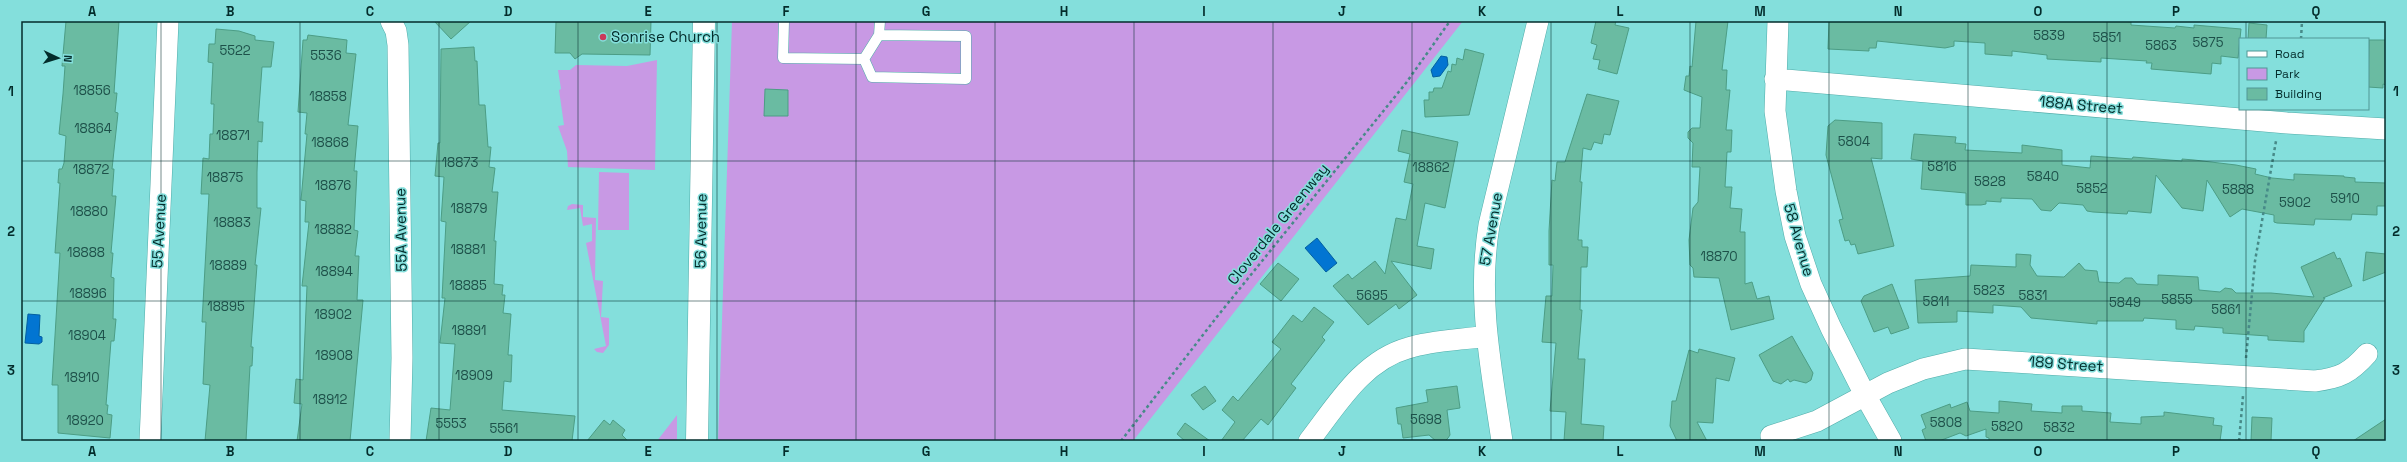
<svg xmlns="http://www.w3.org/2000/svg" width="2407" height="462" viewBox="0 0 2407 462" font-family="'Space Grotesk',sans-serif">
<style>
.green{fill:#c899e4}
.water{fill:#0275d2;stroke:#025fa0}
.building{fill:#6abba2;stroke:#4c9d85}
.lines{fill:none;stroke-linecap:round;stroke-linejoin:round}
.service-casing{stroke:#50aca9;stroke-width:11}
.minor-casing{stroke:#50aca9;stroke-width:22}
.trunk-casing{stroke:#50aca9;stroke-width:23}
.path{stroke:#478a88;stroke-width:2.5;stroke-dasharray:3 3;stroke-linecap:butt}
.service{stroke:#fff;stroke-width:10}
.minor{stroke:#fff;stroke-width:21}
.trunk{stroke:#fff;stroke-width:22}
.grid{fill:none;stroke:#032c2b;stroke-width:1;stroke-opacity:0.55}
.poi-dot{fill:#ca3a5a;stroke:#84dfdc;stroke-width:1.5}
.labels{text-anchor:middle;stroke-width:3;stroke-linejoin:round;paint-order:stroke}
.number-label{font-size:13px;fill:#1d5049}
.poi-label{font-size:15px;fill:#032c2b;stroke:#84dfdc;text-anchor:start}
.street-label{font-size:15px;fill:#032c2b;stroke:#84dfdc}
.neatline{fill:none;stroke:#032c2b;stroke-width:1.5}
.grid-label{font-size:13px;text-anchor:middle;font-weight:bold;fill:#032c2b}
</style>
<rect width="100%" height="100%" fill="#84dfdc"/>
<path class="green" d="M732 21H1463L1133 441H718Z
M657 60 655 170 568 167 567 151 558 126 564 125 559 90 561 89 558 70H570L576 65 627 66Z
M599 172 629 173V230H598Z
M572 204 583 205V217L596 218 595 280 603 281 601 317 609 318V345L603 353 597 352 594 349 606 346 586 243 592 241V224L583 226 580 208 567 210 568 206Z
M677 415V441H657Z"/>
<path class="water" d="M1441 56 1447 57 1448 65 1440 76 1433 77 1431 70Z
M1317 238 1337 263 1326 272 1305 248Z
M28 314 40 315 39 336 42 337V342L39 344 25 343Z"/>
<path class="building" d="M66 21H119L114 93H117L115 112 118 113 112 169H114L112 196H116L111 253H113L111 277 114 278 113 319H116L114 341H111L106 405H108L107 414 112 415 110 438 58 433V385H52L60 253H55L60 183H58L59 169H62L64 163 66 136 59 134 63 94 65 66H62Z
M434 21H471L451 39Z
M556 21H651L650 55 582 54 575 59 570 53H555Z
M1596 21H1616L1615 25 1629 28 1617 74 1598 69 1600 60 1593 59 1597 45 1591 43Z
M1696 21H1728L1722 70H1727L1726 90H1730L1726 130H1732L1731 152H1727L1725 187H1732L1730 208 1742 209 1740 232H1745V284L1752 282 1757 299 1769 296 1774 319 1731 330 1719 278 1694 277 1693 268 1690 265 1689 240 1693 208 1698 202 1700 167H1692L1693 143 1688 138V132L1692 128H1700L1702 97 1684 90 1686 76H1689L1690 66 1692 67Z
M1829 21H2120L2131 22V25L2175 28 2176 26 2194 28V25L2241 29 2238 58 2221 56V64L2212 63 2211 74 2151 69 2152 63H2146L2147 61 2101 58V62L2047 59V55L2012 51V56L1985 54V43L1954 41V46L1945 48 1877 41 1876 48H1869V51L1828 49Z
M2249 23 2267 25 2266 39H2248Z
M216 29 239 31 255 36V40L274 42 271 67H262L258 122H263L262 142 258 141 257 172V208H261L255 265H257L251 347H253L252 366H250L246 441H205L210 385 203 384 206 322H202L209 194H201L203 158 209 159 210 134H213L214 104H211L213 63 208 62 209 44H215Z
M308 35 347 40 346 53 356 54 348 125 358 126 354 171H357L354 230 358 231 355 256H359L357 300H363L350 441H297L302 404 294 403 296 379 303 380 307 286H302L309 222H305L306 201 301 200 307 134H305L307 113 298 112 303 40H307Z
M2369 40H2386V85L2383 84V88L2368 87Z
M474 47 475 61H477L479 105H485L488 147H491L489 167 495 168 492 192H498L494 241H496L494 284 503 285 502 295H505L503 313 511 314 508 355H512L511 382 504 381 502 410 575 416 572 441H426L431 408 450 410 455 344 440 343 445 298H442L446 222 441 221 444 177 435 176 438 143H440L441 49Z
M1465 49 1484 54 1469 115 1425 117 1424 100H1429V92H1433L1434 88H1442L1448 71 1451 72 1452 64 1456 65 1457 58 1463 60Z
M765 89 788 90V116H764Z
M1587 94 1619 101 1610 135 1604 134 1602 144 1594 142 1591 150 1583 148 1580 182H1582L1578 240H1582V247H1588L1587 267H1581L1580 310H1582L1578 359H1585L1581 424 1604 426 1603 441H1564L1566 412 1550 411 1556 343 1542 342 1546 296H1552L1553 265H1549V231L1552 180 1555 181 1557 162H1565Z
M1835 120 1882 123V159L1871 158 1894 246 1858 254 1855 244 1851 245 1849 240 1845 241 1839 220 1843 219 1826 155 1828 126Z
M1402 130 1458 142 1445 208 1425 203 1417 246 1434 249 1431 269 1391 261 1417 295 1399 309 1396 304 1368 325 1333 286 1348 274 1352 279 1375 261 1385 274 1396 218 1406 220 1413 184 1404 182 1410 154 1398 151Z
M1914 134 1956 137 1955 143 1966 144 1965 150 2022 153V145L2062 150V165L2090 168 2091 156 2132 159 2133 157 2182 161V159L2194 160 2236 165 2256 169 2255 174 2272 178 2294 180V174L2344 176V177L2355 178V182L2386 183V206H2377V215L2352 214 2351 220 2315 219 2314 225 2277 223 2274 222V215L2242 209 2230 217 2207 180 2203 211 2182 208 2156 175 2151 213 2128 211 2127 214 2093 212 2087 211 2083 205 2059 203 2051 211 2041 210 2032 199 2001 198V202L1986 201V204L1981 205H1966V193L1921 189 1923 161 1911 159Z
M2334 252 2337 259 2340 258 2352 286 2323 298H2325L2304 331V342L2268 340V336L2223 333V328L2195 326 2194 330 2176 329V320L2144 318 2143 321H2097V324L2031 318 2021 307 1993 305V313L1957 311V322L1918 323 1915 280 1970 276 1971 265 2016 267V254L2031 255 2030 265 2037 276 2064 277 2079 263 2085 270 2097 271 2099 282 2119 283 2125 278H2132L2137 284 2158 285V275L2198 277 2199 290 2220 292 2225 288 2232 289 2236 293H2271L2314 297 2301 267Z
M2366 252 2386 254V272L2363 281Z
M1278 263 1299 279 1281 301 1260 284Z
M1892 284 1909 328 1891 334 1888 327 1874 332 1861 301 1864 296Z
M1314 307 1334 322 1322 337 1325 340 1291 384 1296 388 1268 425 1261 419 1242 441H1221L1235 422 1222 410 1233 396 1238 401 1281 349 1272 342 1293 315 1302 322Z
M1792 336 1813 373 1811 380 1806 383 1794 380 1790 382 1788 379 1781 384 1773 381 1759 355Z
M1699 349 1735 358 1729 381 1716 378 1713 423 1697 422 1707 441H1677L1670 426 1672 401H1676L1689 350 1698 353Z
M1205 386 1216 401 1203 410 1191 395Z
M1457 386 1460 408 1447 410 1450 435 1448 438 1445 441H1436L1429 435 1403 438 1401 424H1398L1396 408 1428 402 1426 390Z
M1999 401 2032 404 2031 411 2062 413V406H2082V411L2111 413 2110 422 2141 424V417L2164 416V412L2214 418 2213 425 2222 426 2220 441H1989V438L1986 437V429L1966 436 1960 433 1939 441H1926L1922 430 1926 428 1921 415 1950 404 1951 408 1967 402 1970 411 1999 413Z
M2252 417 2272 418 2271 441H2251Z
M2386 419V441H2353Z
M604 420 610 425 613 420 625 430 622 435 628 441H587Z
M1185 423 1210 441H1185L1177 434Z"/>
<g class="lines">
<defs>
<path id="service" d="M784 21 783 58 864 59 879 35 880 21
M864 59 872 77 966 79V36L879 35"/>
<path id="minor" d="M391 21 396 31 398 45 402 358 400 441
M1778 21 1775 111 1786 191 1795 236 1811 284 1831 328 1865 395 1891 441
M1775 79 2287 123 2386 129
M1771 436 1817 421 1888 383 1923 369 1965 359 2315 381C2340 378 2350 373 2367 354
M150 441 168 21
M1309 441C1337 405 1362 361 1408 348 1433 340 1461 340 1487 336
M1502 441C1491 367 1477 299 1489 225L1538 21"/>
<path id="trunk" d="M697 441 704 21"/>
</defs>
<use href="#service" class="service-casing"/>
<use href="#minor" class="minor-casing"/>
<use href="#trunk" class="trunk-casing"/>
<path class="path" d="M2301 39 2302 21
M2246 358 2255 261 2276 141
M1121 441 1216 318 1406 83 1450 21
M2239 441 2243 396"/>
<use href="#service" class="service"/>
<use href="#minor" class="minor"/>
<use href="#trunk" class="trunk"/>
</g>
<path class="grid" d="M161 21V441M300 21V441M439 21V441M578 21V441M717 21V441M856 21V441M995 21V441M1134 21V441M1273 21V441M1412 21V441M1551 21V441M1690 21V441M1829 21V441M1968 21V441M2107 21V441M2246 21V39M2246 109V441M21 161H2386M21 301H2386"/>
<circle class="poi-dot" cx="603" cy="37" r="4"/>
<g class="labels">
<g class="number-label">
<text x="2049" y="40">5839</text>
<text x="2107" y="42">5851</text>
<text x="2208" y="47">5875</text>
<text x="2161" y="50">5863</text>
<text x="235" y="55">5522</text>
<text x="326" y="60">5536</text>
<text x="92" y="95">18856</text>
<text x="328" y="101">18858</text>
<text x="93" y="133">18864</text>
<text x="233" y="140">18871</text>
<text x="1854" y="146">5804</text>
<text x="330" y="147">18868</text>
<text x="460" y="167">18873</text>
<text x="1942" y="171">5816</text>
<text x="1431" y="172">18862</text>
<text x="91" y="174">18872</text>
<text x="2043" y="181">5840</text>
<text x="225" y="182">18875</text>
<text x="1990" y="186">5828</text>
<text x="333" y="190">18876</text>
<text x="2092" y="193">5852</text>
<text x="2238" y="194">5888</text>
<text x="2345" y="203">5910</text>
<text x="2295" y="207">5902</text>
<text x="469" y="213">18879</text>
<text x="89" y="216">18880</text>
<text x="232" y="227">18883</text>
<text x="333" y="234">18882</text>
<text x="468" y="254">18881</text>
<text x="86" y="257">18888</text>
<text x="1719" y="261">18870</text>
<text x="228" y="270">18889</text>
<text x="334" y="276">18894</text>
<text x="468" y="290">18885</text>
<text x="1989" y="295">5823</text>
<text x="88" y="298">18896</text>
<text x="1372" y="300">5695</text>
<text x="2033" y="300">5831</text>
<text x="2177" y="304">5855</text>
<text x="1936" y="306">5811</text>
<text x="2125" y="307">5849</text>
<text x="226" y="311">18895</text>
<text x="2226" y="314">5861</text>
<text x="333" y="319">18902</text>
<text x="469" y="335">18891</text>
<text x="87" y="340">18904</text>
<text x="334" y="360">18908</text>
<text x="474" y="380">18909</text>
<text x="82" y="382">18910</text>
<text x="330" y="404">18912</text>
<text x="1426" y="424">5698</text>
<text x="85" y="425">18920</text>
<text x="1946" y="427">5808</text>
<text x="451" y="428">5553</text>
<text x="2007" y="431">5820</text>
<text x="2059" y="432">5832</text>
<text x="504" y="433">5561</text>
</g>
<g class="poi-label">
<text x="611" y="42">Sonrise Church</text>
</g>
<g class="street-label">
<text transform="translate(2081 105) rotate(5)" y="5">188A Street</text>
<text transform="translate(1278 224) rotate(-51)" y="5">Cloverdale Greenway</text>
<text transform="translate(1491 229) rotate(-80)" y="5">57 Avenue</text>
<text transform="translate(401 230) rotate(-91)" y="5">55A Avenue</text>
<text transform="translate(159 231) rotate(-87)" y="5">55 Avenue</text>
<text transform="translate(701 231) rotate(-89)" y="5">56 Avenue</text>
<text transform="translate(1799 240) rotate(74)" y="5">58 Avenue</text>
<text transform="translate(2066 364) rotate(4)" y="5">189 Street</text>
</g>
</g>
<rect width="2407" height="462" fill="none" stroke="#84dfdc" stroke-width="44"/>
<rect x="2239" y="38" width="130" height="72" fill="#84dfdc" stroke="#509795"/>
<rect x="2247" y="51" width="20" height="6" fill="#ffffff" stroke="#509795"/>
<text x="2275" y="58" font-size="12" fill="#032c2b">Road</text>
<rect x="2247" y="68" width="20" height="12" fill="#c899e4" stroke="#509795"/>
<text x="2275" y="78" font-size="12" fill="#032c2b">Park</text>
<rect x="2247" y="88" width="20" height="12" fill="#6abba2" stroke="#509795"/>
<text x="2275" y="98" font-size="12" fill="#032c2b">Building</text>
<g transform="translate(58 58) rotate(94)" stroke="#84dfdc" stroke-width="3" paint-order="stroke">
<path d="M0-3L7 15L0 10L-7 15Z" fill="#032c2b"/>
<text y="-6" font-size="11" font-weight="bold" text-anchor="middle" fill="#032c2b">N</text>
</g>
<rect x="22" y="22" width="2363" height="418" class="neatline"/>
<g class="grid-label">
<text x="92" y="16">A</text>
<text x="230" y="16">B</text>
<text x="370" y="16">C</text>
<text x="508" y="16">D</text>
<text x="648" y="16">E</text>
<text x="786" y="16">F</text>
<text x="926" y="16">G</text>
<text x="1064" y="16">H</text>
<text x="1204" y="16">I</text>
<text x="1342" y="16">J</text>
<text x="1482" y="16">K</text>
<text x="1620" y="16">L</text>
<text x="1760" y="16">M</text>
<text x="1898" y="16">N</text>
<text x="2038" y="16">O</text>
<text x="2176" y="16">P</text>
<text x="2316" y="16">Q</text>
<text x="11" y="96">1</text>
<text x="2396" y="96">1</text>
<text x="11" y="236">2</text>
<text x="2396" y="236">2</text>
<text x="11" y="375">3</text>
<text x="2396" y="375">3</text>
<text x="92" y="456">A</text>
<text x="230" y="456">B</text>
<text x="370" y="456">C</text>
<text x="508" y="456">D</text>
<text x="648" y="456">E</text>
<text x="786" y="456">F</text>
<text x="926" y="456">G</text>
<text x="1064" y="456">H</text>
<text x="1204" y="456">I</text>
<text x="1342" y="456">J</text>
<text x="1482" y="456">K</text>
<text x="1620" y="456">L</text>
<text x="1760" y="456">M</text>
<text x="1898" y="456">N</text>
<text x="2038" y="456">O</text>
<text x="2176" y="456">P</text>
<text x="2316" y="456">Q</text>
</g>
</svg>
